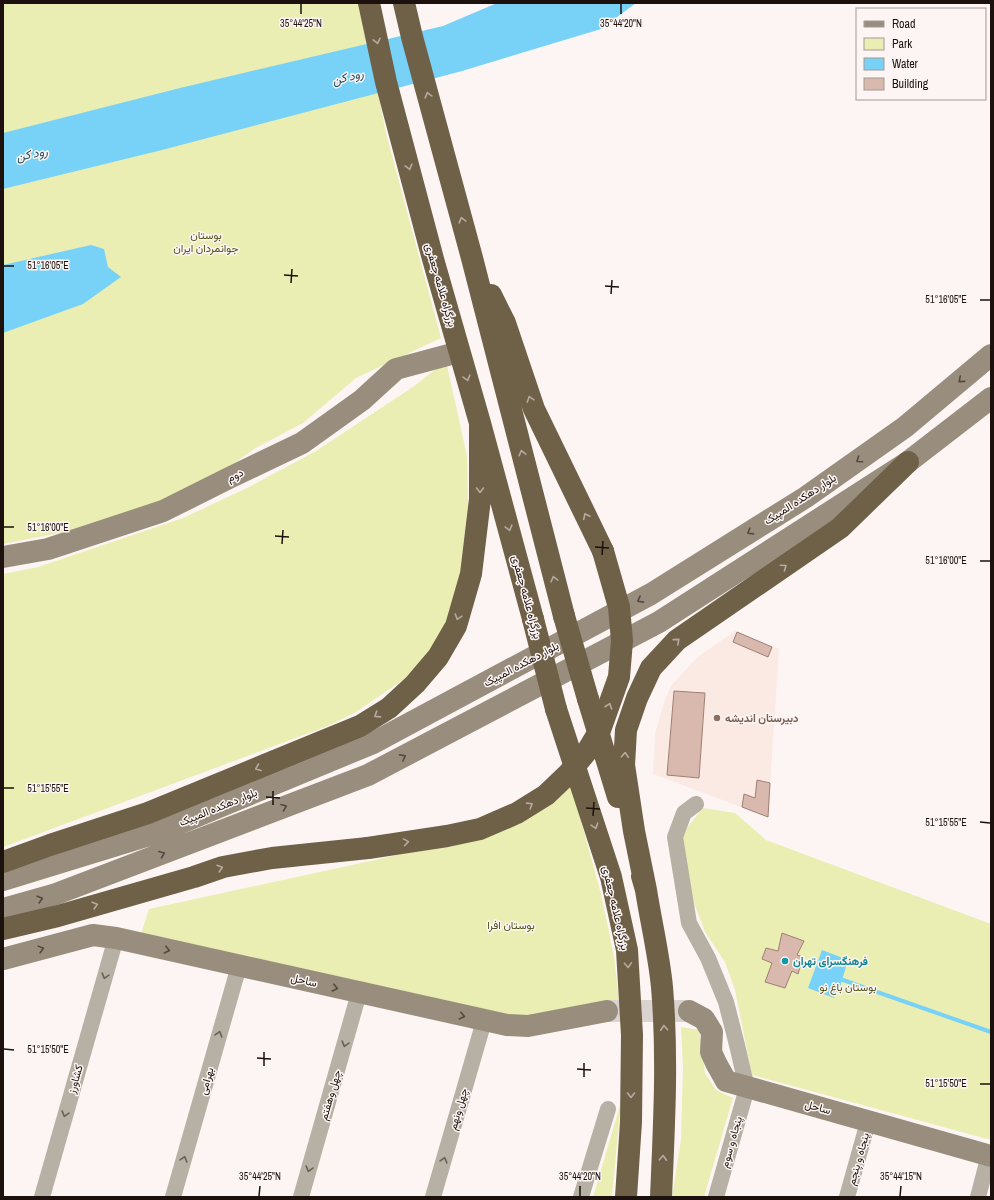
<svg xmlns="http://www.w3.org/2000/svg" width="994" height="1200" viewBox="0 0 994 1200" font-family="'Archivo Narrow',Vazirmatn,sans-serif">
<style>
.built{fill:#fbeae4}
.green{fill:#eaeeb3}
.water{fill:#78d2f7}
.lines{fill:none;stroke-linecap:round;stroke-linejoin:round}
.stream{stroke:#78d2f7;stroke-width:4}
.building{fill:#d9b8ad;stroke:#9e8075}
.secondary-tunnel{stroke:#dad3d0;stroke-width:22;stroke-dasharray:22 11;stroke-linecap:butt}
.street{stroke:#b7b0a4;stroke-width:16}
.secondary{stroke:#998e7d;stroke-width:22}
.highway{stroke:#6f6048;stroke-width:22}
.highway-bridge{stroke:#6f6048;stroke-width:22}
.oneway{stroke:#b6aa9e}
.oneway2{stroke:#54493f}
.oneway3{stroke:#6a6058}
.ticks{fill:none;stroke:#1c110d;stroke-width:1.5}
.education-dot{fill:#8d6e63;stroke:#fcf5f3;stroke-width:1.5}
.culture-dot{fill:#0f9aa8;stroke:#fcf5f3;stroke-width:1.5}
.labels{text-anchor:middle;stroke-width:3;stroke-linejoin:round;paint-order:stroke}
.park-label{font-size:11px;fill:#4f5117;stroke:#fcf5f3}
.street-label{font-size:11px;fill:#1c110d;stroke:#fcf5f3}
.education-label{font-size:11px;font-weight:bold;fill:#785e54;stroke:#fcf5f3;text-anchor:start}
.culture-label{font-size:11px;font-weight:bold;fill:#0d838f;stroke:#fcf5f3;text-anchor:start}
.water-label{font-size:12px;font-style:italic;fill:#224a5a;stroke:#fcf5f3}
.ticks-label{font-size:10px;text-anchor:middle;fill:#1c110d;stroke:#fcf5f3;stroke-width:3;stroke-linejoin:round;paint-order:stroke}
</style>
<rect width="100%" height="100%" fill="#fcf5f3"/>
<path class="built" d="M735 631 779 649 768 817 653 774 655 734 664 702 671 686 690 665 699 656Z"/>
<path class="green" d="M3 3H359L387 137 441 338 356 378 303 423 254 449 203 486 85 528 3 544Z
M446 361 467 456 468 505 457 602 436 648 403 680 356 712 328 726 3 847V574L38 567 183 518 249 487 316 451 413 387Z
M571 784 601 894 614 956 619 1002 586 1008 530 1021 140 937 149 909 366 862 481 836Z
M703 808 735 813 766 840 991 924V1140L752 1075 735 990 725 962 705 932 690 892 681 835Z
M681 1027 699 1030 705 1073 716 1090 733 1098 704 1197H672L681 1139 683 1067Z
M621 1102 612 1197H593Z"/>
<path class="water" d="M497 3H636L601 29 462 71 162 150 3 189V133L180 88 443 26Z
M91 245 104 249 108 267 121 277 83 304 3 333V265Z
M822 950 848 960 840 987 838 988 834 998 808 988Z"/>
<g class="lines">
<path class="stream" d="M843 980 991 1032"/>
</g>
<path class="building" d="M737 632 772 647 768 657 733 642Z
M674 691 705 693 699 778 667 775Z
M757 780 770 783 768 817 742 807 744 794 755 798Z
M782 933 804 941 797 955 803 957 798 974 792 971 785 988 765 982 772 963 762 959 766 948 778 951Z"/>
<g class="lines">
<path class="secondary-tunnel" d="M607 1011H689"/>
<path class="street" d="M696 804 684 813 675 837 689 923 708 958 726 1002 737 1045 747 1088 716 1197
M42 1197 116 938
M173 1197 239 966
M301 1197 359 993
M433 1197 484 1021
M581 1197 608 1109
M847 1197 868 1122
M978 1197 989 1155"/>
<path class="secondary" d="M3 557 48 549 163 511 231 477 302 443 362 400 396 369 448 355
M3 880 156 833 373 743 651 594 806 497 905 427 991 355
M3 909 56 894 368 775 659 622 908 462 991 398
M3 959 93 935 116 938 507 1025 528 1026 607 1011
M689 1011 704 1019 712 1032 711 1052 716 1063 726 1081 991 1156"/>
<path class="highway" d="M369 3 386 82 433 259 480 423 533 619
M404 3 412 37 472 258 564 616
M491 295 505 323 534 409 603 551
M588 699 618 797
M556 709 611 877 627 950 632 1035 631 1122 626 1197
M3 862 50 845 148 813 360 726 389 708 415 684 438 657 456 626 471 574 480 499V423
M642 876 646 890C651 922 659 955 662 987 668 1057 664 1127 661 1197
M646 890 634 831 624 765 626 730 637 698 651 668 677 640 840 528 908 462
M3 929 58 916 194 877 223 867 272 858 368 848"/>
<path class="highway-bridge" d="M564 616 588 699
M533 619 556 709
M368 848 447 836 480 829 517 813 546 795 568 774 588 750 600 730 619 677 622 641 619 607 603 551"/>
</g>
<defs><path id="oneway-chevron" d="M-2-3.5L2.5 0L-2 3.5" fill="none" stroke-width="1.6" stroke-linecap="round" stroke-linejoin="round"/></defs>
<g class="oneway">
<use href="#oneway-chevron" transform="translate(377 41) rotate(78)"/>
<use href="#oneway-chevron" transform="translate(428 95) rotate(-105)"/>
<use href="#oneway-chevron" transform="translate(409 167) rotate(75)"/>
<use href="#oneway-chevron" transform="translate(462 220) rotate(-105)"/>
<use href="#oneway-chevron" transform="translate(467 378) rotate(74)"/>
<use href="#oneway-chevron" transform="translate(530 399) rotate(-108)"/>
<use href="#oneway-chevron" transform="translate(522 453) rotate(-104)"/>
<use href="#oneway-chevron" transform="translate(480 490) rotate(90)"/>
<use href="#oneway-chevron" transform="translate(586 516) rotate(-116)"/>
<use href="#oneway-chevron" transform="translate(509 528) rotate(75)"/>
<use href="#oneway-chevron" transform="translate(784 567) rotate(-35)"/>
<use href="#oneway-chevron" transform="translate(554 579) rotate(-104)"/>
<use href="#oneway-chevron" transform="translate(458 617) rotate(107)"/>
<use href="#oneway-chevron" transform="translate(677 641) rotate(-41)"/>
<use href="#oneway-chevron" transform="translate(609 706) rotate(-71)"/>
<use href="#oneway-chevron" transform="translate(377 715) rotate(147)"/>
<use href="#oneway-chevron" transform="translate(625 755) rotate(-87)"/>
<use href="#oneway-chevron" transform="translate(258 768) rotate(158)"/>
<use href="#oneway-chevron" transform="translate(530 805) rotate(-32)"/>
<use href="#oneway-chevron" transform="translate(595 826) rotate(72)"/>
<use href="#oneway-chevron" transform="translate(406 842) rotate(-9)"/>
<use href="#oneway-chevron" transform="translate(220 868) rotate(-17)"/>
<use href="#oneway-chevron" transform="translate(95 905) rotate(-16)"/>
<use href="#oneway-chevron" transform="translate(628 965) rotate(87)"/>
<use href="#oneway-chevron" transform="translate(664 1028) rotate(-94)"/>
<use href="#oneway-chevron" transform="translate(631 1095) rotate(90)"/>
<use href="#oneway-chevron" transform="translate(663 1158) rotate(-87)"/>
</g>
<g class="oneway2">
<use href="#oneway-chevron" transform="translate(961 380) rotate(140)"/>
<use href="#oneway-chevron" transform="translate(859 460) rotate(145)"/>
<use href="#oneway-chevron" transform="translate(750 532) rotate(148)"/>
<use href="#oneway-chevron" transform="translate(640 600) rotate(152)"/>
<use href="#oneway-chevron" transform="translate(403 757) rotate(-28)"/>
<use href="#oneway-chevron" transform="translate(284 807) rotate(-21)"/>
<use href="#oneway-chevron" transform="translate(162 854) rotate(-21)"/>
<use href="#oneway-chevron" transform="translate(40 899) rotate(-16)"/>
<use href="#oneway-chevron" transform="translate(41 949) rotate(-15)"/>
<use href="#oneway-chevron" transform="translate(167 950) rotate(13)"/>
<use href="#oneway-chevron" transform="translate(335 988) rotate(13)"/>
<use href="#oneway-chevron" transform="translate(462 1016) rotate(13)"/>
</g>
<g class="oneway3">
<use href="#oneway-chevron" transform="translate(105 976) rotate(106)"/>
<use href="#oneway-chevron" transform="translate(219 1034) rotate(-74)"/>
<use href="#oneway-chevron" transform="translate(345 1044) rotate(106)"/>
<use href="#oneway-chevron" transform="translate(65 1114) rotate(106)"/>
<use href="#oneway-chevron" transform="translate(184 1159) rotate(-74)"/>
<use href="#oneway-chevron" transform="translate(444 1160) rotate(-74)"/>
<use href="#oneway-chevron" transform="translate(309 1169) rotate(106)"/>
</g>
<path class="ticks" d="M301 14V4M621 14V4M4 266H14M284 275 298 276M291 283 292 269M605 286 619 287M611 294 612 280M980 300H990M4 527H14M275 536 289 537M282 544 283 530M595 547 609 548M602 555 603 541M980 561H990M4 788H14M266 797 280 798M273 805V791M586 808 600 809M593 816 594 802M980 822 990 823M4 1049 14 1050M257 1058 271 1059M264 1066V1052M577 1069 591 1070M584 1077V1063M980 1084H990M259 1196 260 1186M580 1196V1186M900 1196 901 1186"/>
<circle class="education-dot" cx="717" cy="718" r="4"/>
<circle class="culture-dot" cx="785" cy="961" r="4"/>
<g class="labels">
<g class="park-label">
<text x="206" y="239">بوستان<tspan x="206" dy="13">جوانمردان ایران</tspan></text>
<text x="511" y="929">بوستان افرا</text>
<text x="848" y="991">بوستان باغ نو</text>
</g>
<g class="street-label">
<text transform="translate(441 285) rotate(74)" y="4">بزرگراه علامه جعفری</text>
<text transform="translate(235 475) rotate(-26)" y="4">دوم</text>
<text transform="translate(800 499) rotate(-33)" y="4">بلوار دهکده المپیک</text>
<text transform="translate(527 597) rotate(75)" y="4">بزرگراه علامه جعفری</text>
<text transform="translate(521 664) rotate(-28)" y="4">بلوار دهکده المپیک</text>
<text transform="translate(218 807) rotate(-22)" y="4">بلوار دهکده المپیک</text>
<text transform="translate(616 908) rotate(77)" y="4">بزرگراه علامه جعفری</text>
<text transform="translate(304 980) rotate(13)" y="4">ساحل</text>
<text transform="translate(75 1079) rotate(-74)" y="4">کشاورز</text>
<text transform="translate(206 1081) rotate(-74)" y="4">بهرامی</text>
<text transform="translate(330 1095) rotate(-74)" y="4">چهل وهفتم</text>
<text transform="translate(818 1107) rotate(16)" y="4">ساحل</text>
<text transform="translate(458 1109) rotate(-74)" y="4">چهل ونهم</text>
<text transform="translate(731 1142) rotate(-74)" y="4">پنجاه و سوم</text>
<text transform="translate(858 1159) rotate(-74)" y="4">پنجاه و پنجم</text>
</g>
<g class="education-label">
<text x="725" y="722">دبیرستان اندیشه</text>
</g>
<g class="culture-label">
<text x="793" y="965">فرهنگسرای تهران</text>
</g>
<g class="water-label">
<text transform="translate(348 77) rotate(-14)" y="4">رود کن</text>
<text transform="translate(32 154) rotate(-11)" y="4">رود کن</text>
</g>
</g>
<g class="ticks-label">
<text x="301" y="27">35°44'25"N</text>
<text x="621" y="27">35°44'20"N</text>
<text x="48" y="269">51°16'05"E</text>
<text x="946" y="303">51°16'05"E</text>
<text x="48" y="531">51°16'00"E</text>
<text x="946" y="564">51°16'00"E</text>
<text x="48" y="792">51°15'55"E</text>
<text x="946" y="826">51°15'55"E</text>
<text x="48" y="1053">51°15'50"E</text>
<text x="946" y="1087">51°15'50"E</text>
<text x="260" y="1180">35°44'25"N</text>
<text x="580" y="1180">35°44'20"N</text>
<text x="901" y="1180">35°44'15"N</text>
</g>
<rect width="994" height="1200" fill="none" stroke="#1c110d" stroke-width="8"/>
<rect x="856" y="8" width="130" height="92" fill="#fcf5f3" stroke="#a29a97"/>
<rect x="864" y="21" width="20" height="6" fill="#998e7d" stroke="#a29a97"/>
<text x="892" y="28" font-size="12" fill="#1c110d">Road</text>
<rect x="864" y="38" width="20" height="12" fill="#eaeeb3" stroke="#a29a97"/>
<text x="892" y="48" font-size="12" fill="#1c110d">Park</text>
<rect x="864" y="58" width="20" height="12" fill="#78d2f7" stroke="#a29a97"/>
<text x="892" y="68" font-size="12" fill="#1c110d">Water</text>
<rect x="864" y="78" width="20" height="12" fill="#d9b8ad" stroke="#a29a97"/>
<text x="892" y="88" font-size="12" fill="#1c110d">Building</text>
</svg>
